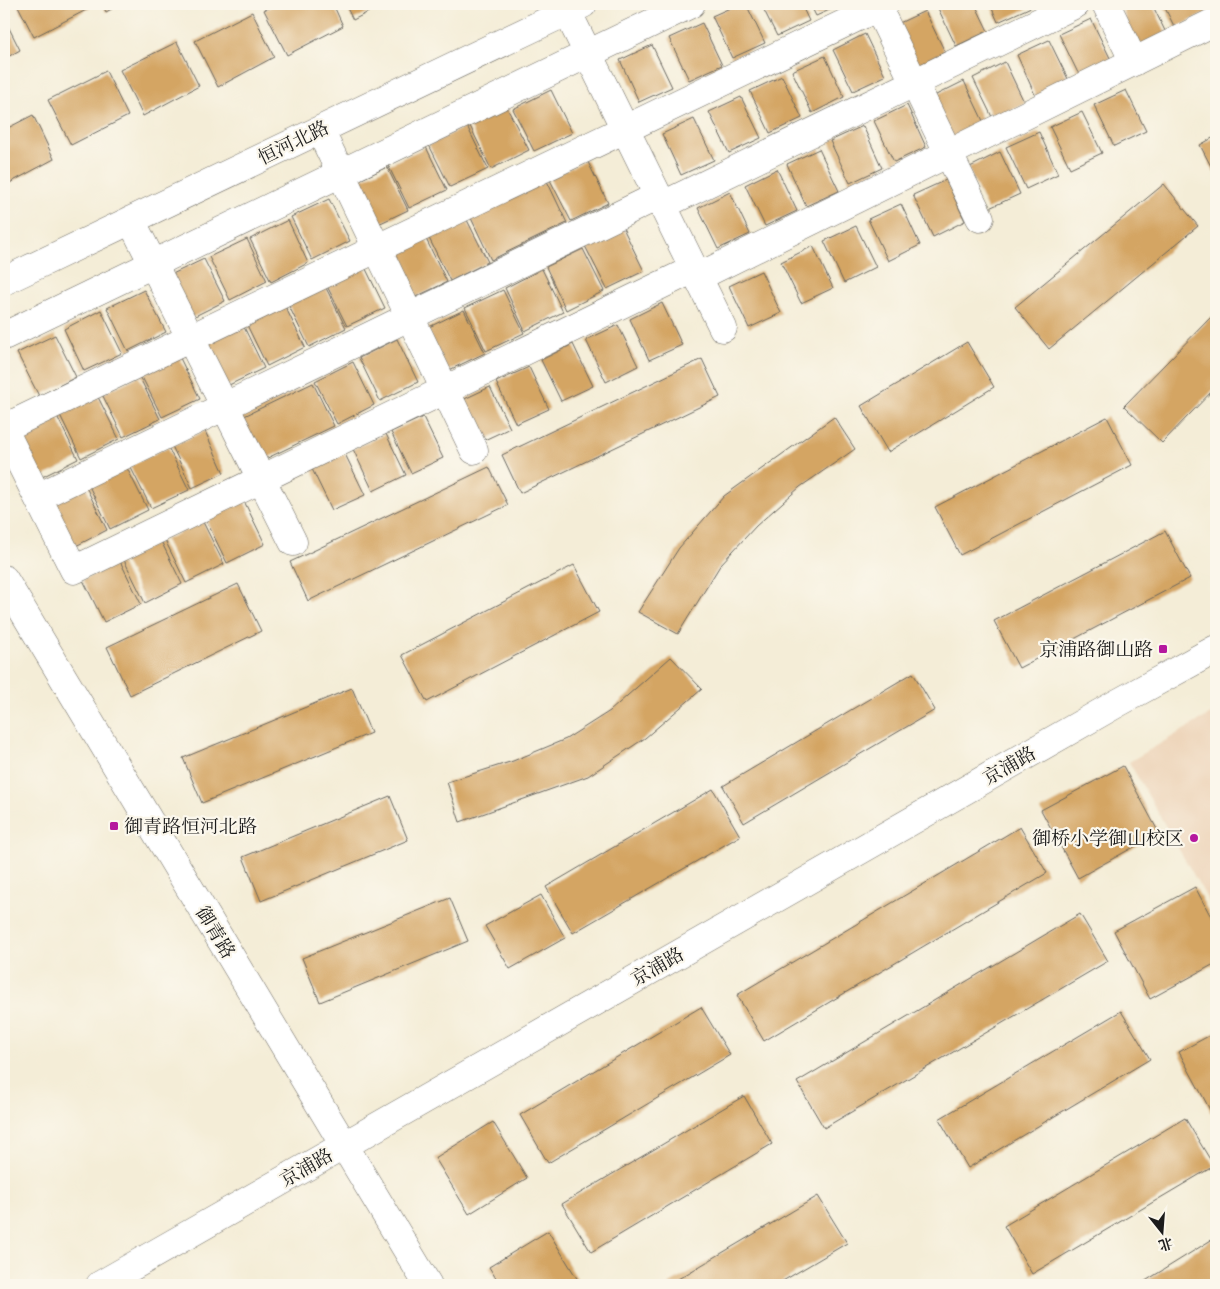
<svg xmlns="http://www.w3.org/2000/svg" width="1220" height="1289" viewBox="0 0 1220 1289" font-family="'Gentium Book Plus','Noto Serif SC',serif">
<style>
.built{fill:#eed6bb}
.building{fill:#d4a564}
.lines{fill:none;stroke-linecap:round;stroke-linejoin:round}
.minor-casing{stroke:#68655d;stroke-width:29}
.minor{stroke:#fff;stroke-width:28}
.poi-dot{fill:#b5179e;stroke:#fbf7ec;stroke-width:2}
.labels{text-anchor:middle;stroke-width:4.5;stroke-linejoin:round;paint-order:stroke}
.street-label{font-size:19px;fill:#1c1c1c;stroke:#fbf7ec}
.poi-label{font-size:19px;fill:#1c1c1c;stroke:#fbf7ec;text-anchor:end}
</style>
<rect width="100%" height="100%" fill="#fbf7ec"/>
<filter id="ink" filterUnits="userSpaceOnUse"><feTurbulence type="fractalNoise" baseFrequency=".02" numOctaves="2"/><feDisplacementMap in="SourceGraphic" scale="10" xChannelSelector="R" yChannelSelector="G"/><feConvolveMatrix kernelMatrix="1 2 1 2 8 2 1 2 1" color-interpolation-filters="sRGB"/></filter>
<filter id="wash" filterUnits="userSpaceOnUse"><feTurbulence type="fractalNoise" baseFrequency=".0096" numOctaves="4" result="noise"/><feDisplacementMap in="SourceGraphic" scale="20" xChannelSelector="R" yChannelSelector="G"/><feGaussianBlur stdDeviation="1.12" result="paint"/><feColorMatrix in="noise" values="0 0 0 0 0 0 0 0 0 0 0 0 0 0 0 0 0 1.4 0 .05"/><feComposite in="paint" operator="in"/></filter>
<g filter="url(#wash)">
<rect width="100%" height="100%" fill="#f4edd7"/>
<path class="built" d="M1216 711V914L1129 762Z"/>
<g id="blocks">
<path class="building" d="M17 4H88L90 8 34 37Z
M102 4H121L106 12Z
M276 4H333L343 26 287 55 264 10Z
M345 4H384L353 20Z
M739 4H746L765 43 732 58 712 16Z
M761 4H801L809 21 777 36Z
M810 4H843L816 16Z
M936 4H975L988 31 956 46Z
M990 4H1029L1031 7 998 22Z
M1121 4H1152L1166 33 1134 49Z
M1163 4H1203L1207 13 1175 28Z
M925 11 945 52 913 68 893 26Z
M252 12 274 57 218 87 195 41Z
M4 18 20 50 4 59Z
M1091 19 1111 60 1079 75 1059 34Z
M702 23 722 65 689 80 669 38Z
M865 34 885 76 853 91 833 50Z
M1049 40 1069 81 1036 97 1017 55Z
M177 42 199 86 143 116 120 70Z
M652 45 672 87 639 102 620 60Z
M825 56 844 97 812 113 792 71Z
M1005 62 1025 104 993 119 973 78Z
M106 71 128 116 71 145 48 100Z
M782 76 802 118 770 133 750 91Z
M964 81 984 123 951 138 932 97Z
M551 90 572 133 534 151 513 109Z
M1126 90 1146 131 1114 146 1094 105Z
M741 97 761 138 729 153 709 112Z
M907 105 926 147 894 162 874 121Z
M507 108 529 150 491 169 470 126Z
M1082 112 1102 153 1070 168 1050 127Z
M33 115 54 159 4 186V130Z
M694 119 714 160 681 175 662 134Z
M467 126 488 169 450 187 429 145Z
M863 126 882 168 850 183 830 141Z
M1039 132 1058 174 1026 189 1006 147Z
M1216 136V176L1200 145Z
M426 147 447 190 409 208 388 165Z
M819 149 839 191 806 206 787 164Z
M1000 152 1020 194 987 209 968 168Z
M587 160 608 203 571 221 549 178Z
M387 167 408 210 370 228 349 185Z
M777 169 797 211 765 226 745 185Z
M946 180 965 221 933 237 913 195Z
M547 181 567 223 491 260 471 218Z
M1164 184 1198 226 1049 349 1015 307Z
M730 192 750 234 718 249 698 208Z
M329 199 350 241 312 260 291 217Z
M901 204 920 245 888 261 868 219Z
M288 220 308 263 271 282 250 239Z
M467 220 488 262 450 281 429 238Z
M856 226 876 267 844 283 824 241Z
M623 228 644 271 607 289 585 246Z
M247 239 267 281 230 300 209 257Z
M426 239 447 282 409 300 389 258Z
M813 246 833 288 801 303 781 262Z
M583 249 604 291 566 310 546 267Z
M204 259 225 301 187 320 166 277Z
M364 265 385 308 347 326 326 284Z
M542 269 563 312 525 331 505 288Z
M761 271 781 313 749 328 729 286Z
M325 286 346 328 309 347 288 304Z
M144 290 166 332 128 351 107 308Z
M503 290 524 333 486 351 465 308Z
M662 303 682 345 649 360 630 319Z
M284 304 305 347 267 366 246 323Z
M101 310 122 353 84 371 64 329Z
M464 310 485 353 447 371 427 328Z
M1211 317 1216 322V387L1162 443 1124 406Z
M243 325 264 368 227 386 206 344Z
M618 325 638 366 606 382 586 340Z
M55 335 76 377 39 396 17 353Z
M397 339 418 382 380 401 359 358Z
M967 342 994 387 888 452 861 406Z
M573 344 593 386 561 401 541 360Z
M179 356 200 399 162 417 141 375Z
M702 359 720 397 520 493 502 455Z
M353 362 374 405 337 424 315 381Z
M529 367 549 409 516 424 496 382Z
M139 376 160 419 123 437 102 394Z
M313 383 334 426 257 463 236 420Z
M490 387 510 428 478 443 458 402Z
M98 397 119 439 81 458 60 415Z
M57 416 78 459 40 478 19 435Z
M423 417 443 458 411 473 391 432Z
M834 417 855 449 800 487 756 526 721 564 678 634 638 612 679 548 724 496Z
M1107 417 1132 465 960 555 935 507Z
M205 431 224 473 192 488 172 446Z
M386 434 406 475 373 491 353 449Z
M168 447 189 490 151 508 130 466Z
M345 454 365 495 332 510 312 469Z
M489 467 508 505 308 601 290 562Z
M127 468 148 510 110 529 89 486Z
M86 487 107 530 70 549 49 506Z
M244 501 265 544 227 563 206 520Z
M203 522 224 564 186 583 165 540Z
M1165 531 1190 578 1019 668 994 621Z
M161 541 182 584 145 603 124 560Z
M120 561 141 604 104 622 83 580Z
M574 565 599 612 427 702 402 655Z
M238 584 261 631 130 695 107 647Z
M671 657 702 689 645 738 588 776 460 822 447 782 513 761 566 739 610 711Z
M913 673 935 710 744 823 723 786Z
M352 688 371 733 202 803 183 758Z
M1123 766 1159 833 1078 878 1041 810Z
M713 789 740 836 573 933 546 887Z
M390 796 408 840 261 901 243 857Z
M1020 827 1047 873 764 1041 737 995Z
M1195 887 1216 926V963L1150 999 1114 931Z
M541 895 565 938 510 969 485 926Z
M450 898 468 941 320 1002 302 958Z
M1080 914 1108 961 824 1128 797 1082Z
M701 1007 730 1055 548 1163 520 1115Z
M1121 1011 1150 1059 968 1168 939 1119Z
M1216 1032V1121L1179 1052Z
M744 1096 772 1144 591 1252 562 1204Z
M1185 1118 1214 1166 1032 1274 1004 1226Z
M493 1122 527 1178 469 1214 435 1158Z
M818 1196 847 1243 776 1285H668Z
M548 1231 581 1285H500L489 1267Z
M1216 1237V1285H1139Z"/>
</g>
</g>
<g filter="url(#ink)">
<use href="#blocks" fill-opacity="0" stroke="#68655d" stroke-width="1"/>
<g class="lines">
<defs>
<path id="minor" d="M876 4 980 218
M1106 4 1134 62
M567 11 723 328
M320 130 474 450
M663 205 1076 4
M131 220 293 542
M698 277 1216 21
M4 281 583 4
M4 336 691 4
M4 428 885 4
M4 430 74 570 694 269
M38 497 658 196
M4 579 428 1285
M100 1285 1116 704 1216 649"/>
</defs>
<use href="#minor" class="minor-casing"/>
<use href="#minor" class="minor"/>
</g>
</g>
<g class="poi-dot">
<rect x="1158" y="644" width="10" height="10" rx="2.5"/>
<rect x="109" y="821" width="10" height="10" rx="2.5"/>
<circle cx="1194" cy="838" r="5"/>
</g>
<g class="labels">
<g class="street-label">
<text transform="translate(293 142) rotate(-26)" y="7">恒河北路</text>
<text transform="translate(1009 765) rotate(-30)" y="7">京浦路</text>
<text transform="translate(216 932) rotate(59)" y="7">御青路</text>
<text transform="translate(657 966) rotate(-30)" y="7">京浦路</text>
<text transform="translate(306 1167) rotate(-30)" y="7">京浦路</text>
</g>
<g class="poi-label">
<text x="1153" y="656">京浦路御山路</text>
<text x="124" y="833" text-anchor="start">御青路恒河北路</text>
<text x="1184" y="845">御桥小学御山校区</text>
</g>
</g>
<rect width="1220" height="1289" fill="none" stroke="#fbf7ec" stroke-width="20"/>
<g transform="translate(1162 1232) rotate(163)" stroke="#fbf7ec" stroke-width="4" paint-order="stroke">
<path d="M0-4L9 19L0 12L-9 19Z" fill="#1c1c1c"/>
<text y="-8" font-size="14" font-weight="bold" text-anchor="middle" fill="#1c1c1c">北</text>
</g>
</svg>
